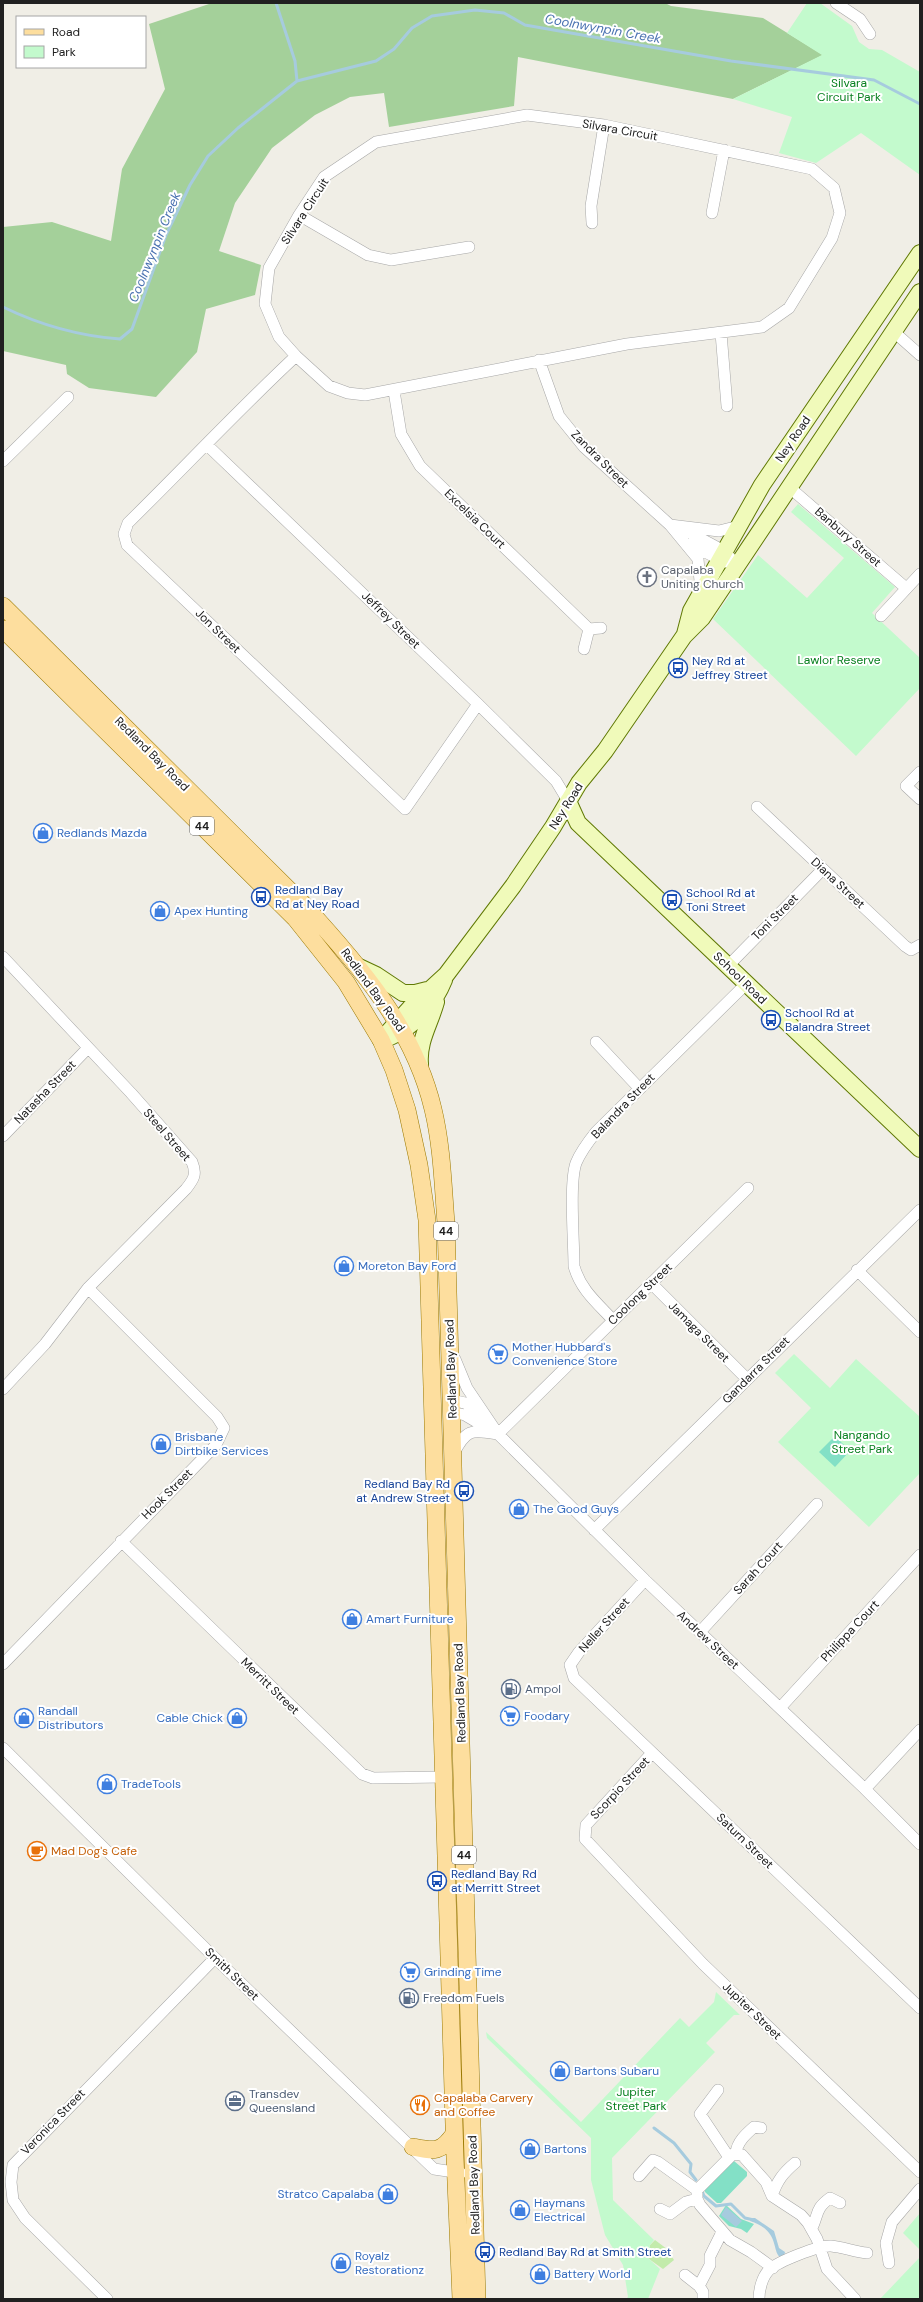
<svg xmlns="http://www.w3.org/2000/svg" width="923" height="2302" viewBox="0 0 923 2302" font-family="'DM Sans',sans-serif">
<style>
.grass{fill:#c3ebab}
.forest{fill:#a4d09a}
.park{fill:#c3facd}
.pitch{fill:#83e0c6}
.water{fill:#a6cbde}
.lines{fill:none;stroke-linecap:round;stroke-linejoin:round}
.stream{stroke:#a6cbde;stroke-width:3}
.street-casing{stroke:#a7a7a7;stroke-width:12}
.secondary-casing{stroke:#607904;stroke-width:18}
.primary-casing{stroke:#9b7900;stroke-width:18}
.street{stroke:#fff;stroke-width:11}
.secondary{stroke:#f0faba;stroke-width:16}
.primary{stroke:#fdde9e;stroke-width:17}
.labels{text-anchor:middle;stroke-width:4;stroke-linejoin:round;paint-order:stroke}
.shield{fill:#fff;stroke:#636363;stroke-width:1}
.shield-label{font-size:11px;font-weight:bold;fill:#202020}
.park-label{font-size:12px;fill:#0a8121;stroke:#fff}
.street-label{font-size:12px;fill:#202020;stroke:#fff}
.worship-label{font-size:12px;fill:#5b616d;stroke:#fff;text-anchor:start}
.transit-label{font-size:12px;fill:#164399;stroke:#fff;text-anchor:start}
.shop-label{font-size:12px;fill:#366cbe;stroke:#fff;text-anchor:start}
.service-label{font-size:12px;fill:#4e5e75;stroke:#fff;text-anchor:start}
.food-label{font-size:12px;fill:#c56008;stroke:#fff;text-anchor:start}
.water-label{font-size:13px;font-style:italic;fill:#4a72b1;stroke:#fff}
</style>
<rect width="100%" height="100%" fill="#f0eee6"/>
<path class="grass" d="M655 2240 667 2249 674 2260 663 2269 649 2259 650 2245Z"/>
<path class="forest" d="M212 3H665L671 6 763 18 823 55 733 99 518 57 514 106 389 127 384 93 350 97 315 115 272 148 235 203 219 251 261 265 255 295 206 309 197 352 156 397 89 388 67 374 66 365 3 351V227L52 222 111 241 122 169 165 89 149 24Z"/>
<path class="park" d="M807 3H820L852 26 859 42 869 49 882 50 920 72V175L861 133 816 163 779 153 792 117 733 99 822 55 787 33Z
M798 504 895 587 872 613 920 658V688L856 756 713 619 758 555 807 598 844 558 791 512Z
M794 1354 830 1388 856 1359 920 1417V1473L869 1527 778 1442 811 1408 775 1373Z
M716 1992 740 2015H734L706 2043 715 2052 612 2158 613 2200 654 2240 650 2245 649 2259 660 2269 648 2299H626L628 2297 623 2265 605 2235 591 2180V2138L487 2038 486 2032 581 2122 680 2018 689 2027 714 2002Z
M920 2213V2250L903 2233Z
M920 2257V2299H880Z"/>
<path class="pitch" d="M835 1436 850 1451 835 1467 819 1452Z
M730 2161H734L747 2172V2176L721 2203H717L705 2192 704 2189Z
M726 2205 741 2219 754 2224 747 2233 741 2229 729 2226 719 2216Z"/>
<path class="water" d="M726 2207 742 2221 736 2227 721 2215Z
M752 2218H755L774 2231 779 2248 785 2252 784 2257 781 2258C771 2252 781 2231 750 2221Z"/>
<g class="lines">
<path class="stream" d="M276 3 295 61 297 81
M3 307C40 325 79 336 120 339L132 329 166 235 190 185 208 156 238 128 297 81 376 61 394 49 412 28 432 16 475 10 504 13 525 25 731 61 874 80 920 104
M654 2128 674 2143 691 2164 690 2172 696 2180
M702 2191 704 2196 716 2206 731 2204 745 2218 754 2220"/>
<defs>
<path id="street" d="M836 3 860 19 870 34
M527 115 604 125 812 169 834 188 840 213 832 238 789 308 762 327 627 344 365 395 348 393 329 386 296 356 279 337 265 304 269 268 299 215 324 177 376 142Z
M712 213 724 150
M299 215 368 255 391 260 469 247
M592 223 591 206 604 125
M893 331 920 355
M721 333 727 406
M296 356C238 410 185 467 128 523L124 534 127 545 405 809 478 704
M539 360 559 416 584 447 670 525 698 559 701 592
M394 391 401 434 420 466 589 629 601 628
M207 445 478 704 556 781 568 801
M3 461 68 397
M789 487 906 588
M670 525 719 531 739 526
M683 529 724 551 736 564
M689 544 725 562
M881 616 920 574
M584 649 589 629
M920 772 906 786 920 799
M757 807 905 946 911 950 920 945
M3 957 131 1093 192 1162C197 1174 194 1179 186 1189L88 1288 45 1344 3 1389
M728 966 823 869
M596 1042 639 1088
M3 1136 87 1049
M857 1270 920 1332
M652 1284 747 1379
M613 1320C597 1303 580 1289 574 1266 574 1242 569 1183 576 1163 581 1151 588 1142 596 1132L746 984
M455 1359 467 1388 498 1434 645 1580 865 1789 920 1844
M451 1400 465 1403 482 1415
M452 1412 465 1415 492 1431
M498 1434 748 1188
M454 1453C467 1428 472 1430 498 1434
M594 1530 920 1210
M121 1541 362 1774 373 1778 443 1777
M645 1580 579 1652 570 1665 574 1678 920 2008
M700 1632 817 1504
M3 1664 216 1445 224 1428 217 1417 88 1288
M780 1708 920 1555
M3 1748 215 1958 434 2169 461 2173
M652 1753 586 1825 585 1839 703 1964 920 2172
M865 1789 920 1730
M718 2090 700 2114 728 2156
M736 2153C737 2142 746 2134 754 2127L761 2128
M639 2176 653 2160 658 2162 697 2190
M772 2196C777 2181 783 2173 795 2163
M660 2209 670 2214 686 2202 697 2199
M812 2228C819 2213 815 2209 830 2198L840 2203
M889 2263 886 2243 892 2222 920 2189
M773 2268 751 2252 730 2240 700 2205 697 2199V2190L733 2154 742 2155 766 2182 772 2196 801 2215 808 2223 817 2239 827 2269 855 2299
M685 2275 699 2286
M107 2299 25 2218 13 2200 11 2182 13 2165 215 1958
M703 2299V2292L699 2286 710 2265V2256L722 2232
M759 2299C759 2290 762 2277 769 2270 777 2262 819 2245 831 2246 843 2247 855 2252 867 2253"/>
<path id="secondary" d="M685 634 691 611 762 485 920 253
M568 801 578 823 920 1149
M359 967 376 975 403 993H415L427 990
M390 1037C414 1027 434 1005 444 980
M381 1040 410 1008 446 975 513 886 553 827 579 783 605 751 684 636 702 618 920 292
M420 1064C418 1041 430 1024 436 1002"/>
<path id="primary" d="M3 606 303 904C359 965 414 1028 433 1109 442 1146 443 1186 446 1223L477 2299
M3 629 295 918 346 982 381 1040 394 1070 407 1110 419 1165 427 1220 455 2158 461 2299
M413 2147C434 2151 441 2153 454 2134"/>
</defs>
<use href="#street" class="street-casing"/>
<use href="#secondary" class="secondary-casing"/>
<use href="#primary" class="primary-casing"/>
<use href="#street" class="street"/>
<use href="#secondary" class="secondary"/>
<use href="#primary" class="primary"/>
</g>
<defs>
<symbol id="church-ring" viewBox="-11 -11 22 22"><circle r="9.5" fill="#fff" stroke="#6b7280" stroke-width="1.5"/><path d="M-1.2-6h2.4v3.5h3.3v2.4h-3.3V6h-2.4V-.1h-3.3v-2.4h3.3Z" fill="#6b7280"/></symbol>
<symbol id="bus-ring" viewBox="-11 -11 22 22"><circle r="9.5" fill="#fff" stroke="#1a4fb4" stroke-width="1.5"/><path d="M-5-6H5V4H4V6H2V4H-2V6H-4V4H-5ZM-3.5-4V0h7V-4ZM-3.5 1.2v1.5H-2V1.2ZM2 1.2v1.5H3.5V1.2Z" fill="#1a4fb4"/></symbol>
<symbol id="shop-ring" viewBox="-11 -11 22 22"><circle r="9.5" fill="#fff" stroke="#3f7fe0" stroke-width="1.5"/><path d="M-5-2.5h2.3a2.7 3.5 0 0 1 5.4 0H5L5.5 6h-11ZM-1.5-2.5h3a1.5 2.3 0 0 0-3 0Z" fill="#3f7fe0"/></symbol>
<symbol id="supermarket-ring" viewBox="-11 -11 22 22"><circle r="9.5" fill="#fff" stroke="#3f7fe0" stroke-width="1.5"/><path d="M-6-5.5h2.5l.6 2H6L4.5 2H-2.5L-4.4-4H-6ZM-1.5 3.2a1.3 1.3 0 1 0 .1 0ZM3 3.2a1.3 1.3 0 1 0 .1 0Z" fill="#3f7fe0"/></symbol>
<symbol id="fuel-ring" viewBox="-11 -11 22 22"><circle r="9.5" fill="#fff" stroke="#5c6f8a" stroke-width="1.5"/><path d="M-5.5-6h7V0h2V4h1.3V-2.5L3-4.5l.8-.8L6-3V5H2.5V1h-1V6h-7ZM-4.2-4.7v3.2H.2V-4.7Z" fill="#5c6f8a"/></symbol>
<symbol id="cafe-ring" viewBox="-11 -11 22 22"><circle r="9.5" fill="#fff" stroke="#e8710a" stroke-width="1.5"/><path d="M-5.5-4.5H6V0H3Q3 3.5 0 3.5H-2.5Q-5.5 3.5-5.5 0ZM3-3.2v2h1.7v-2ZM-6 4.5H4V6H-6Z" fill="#e8710a"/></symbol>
<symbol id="office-ring" viewBox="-11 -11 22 22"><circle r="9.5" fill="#fff" stroke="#5c6f8a" stroke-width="1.5"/><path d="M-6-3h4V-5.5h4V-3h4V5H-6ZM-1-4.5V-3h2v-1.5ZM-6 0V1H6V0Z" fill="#5c6f8a"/></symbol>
<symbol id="restaurant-ring" viewBox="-11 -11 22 22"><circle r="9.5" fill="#fff" stroke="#e8710a" stroke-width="1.5"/><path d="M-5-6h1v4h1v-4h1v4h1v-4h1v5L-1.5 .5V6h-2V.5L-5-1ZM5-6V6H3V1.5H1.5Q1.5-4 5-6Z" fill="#e8710a"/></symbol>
</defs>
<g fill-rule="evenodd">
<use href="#church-ring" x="636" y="566" width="22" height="22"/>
<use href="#bus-ring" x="667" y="657" width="22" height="22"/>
<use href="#shop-ring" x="32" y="822" width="22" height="22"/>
<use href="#bus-ring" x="250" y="886" width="22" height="22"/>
<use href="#bus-ring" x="661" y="889" width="22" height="22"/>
<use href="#shop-ring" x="149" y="900" width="22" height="22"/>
<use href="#bus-ring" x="760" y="1009" width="22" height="22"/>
<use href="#shop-ring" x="333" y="1255" width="22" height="22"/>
<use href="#supermarket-ring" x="487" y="1343" width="22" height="22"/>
<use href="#shop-ring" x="150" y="1433" width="22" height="22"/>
<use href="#bus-ring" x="453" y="1480" width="22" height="22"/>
<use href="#shop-ring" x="508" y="1498" width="22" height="22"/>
<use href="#shop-ring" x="341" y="1608" width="22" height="22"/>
<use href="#fuel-ring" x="500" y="1678" width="22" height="22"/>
<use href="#supermarket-ring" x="499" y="1705" width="22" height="22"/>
<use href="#shop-ring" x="13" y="1707" width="22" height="22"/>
<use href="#shop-ring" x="226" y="1707" width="22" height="22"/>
<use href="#shop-ring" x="96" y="1773" width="22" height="22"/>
<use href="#cafe-ring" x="26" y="1840" width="22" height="22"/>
<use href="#bus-ring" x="426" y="1870" width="22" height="22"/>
<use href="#supermarket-ring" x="399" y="1961" width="22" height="22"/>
<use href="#fuel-ring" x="398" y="1987" width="22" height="22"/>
<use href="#shop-ring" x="549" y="2060" width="22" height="22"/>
<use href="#office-ring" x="224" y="2090" width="22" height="22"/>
<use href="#restaurant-ring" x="409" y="2094" width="22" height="22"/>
<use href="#shop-ring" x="519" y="2138" width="22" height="22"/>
<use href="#shop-ring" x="377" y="2183" width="22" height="22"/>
<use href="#shop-ring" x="509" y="2199" width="22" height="22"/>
<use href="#bus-ring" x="474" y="2241" width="22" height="22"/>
<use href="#shop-ring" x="330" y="2252" width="22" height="22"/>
<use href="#shop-ring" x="529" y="2263" width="22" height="22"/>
</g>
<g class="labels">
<g class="shield">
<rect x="190" y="817" width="24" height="18" rx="3"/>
<rect x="434" y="1222" width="24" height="18" rx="3"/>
<rect x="452" y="1846" width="24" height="18" rx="3"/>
</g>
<g class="shield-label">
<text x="202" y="830">44</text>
<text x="446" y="1235">44</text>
<text x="464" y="1859">44</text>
</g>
<g class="park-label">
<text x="849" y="87">Silvara<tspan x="849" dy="14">Circuit Park</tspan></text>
<text x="839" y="664">Lawlor Reserve</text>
<text x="862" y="1439">Nangando<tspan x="862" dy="14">Street Park</tspan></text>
<text x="636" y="2096">Jupiter<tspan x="636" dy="14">Street Park</tspan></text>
</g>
<g class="street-label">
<text transform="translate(620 130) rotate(10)" y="4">Silvara Circuit</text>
<text transform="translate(305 211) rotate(-57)" y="4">Silvara Circuit</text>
<text transform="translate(793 439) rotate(-56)" y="4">Ney Road</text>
<text transform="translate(600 459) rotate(45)" y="4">Zandra Street</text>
<text transform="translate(475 519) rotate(44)" y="4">Excelsia Court</text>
<text transform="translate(848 537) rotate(41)" y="4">Banbury Street</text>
<text transform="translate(391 620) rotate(44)" y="4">Jeffrey Street</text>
<text transform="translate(218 631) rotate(44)" y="4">Jon Street</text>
<text transform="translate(152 754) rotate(45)" y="4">Redland Bay Road</text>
<text transform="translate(566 806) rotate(-58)" y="4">Ney Road</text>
<text transform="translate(838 883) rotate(43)" y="4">Diana Street</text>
<text transform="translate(775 917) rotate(-45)" y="4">Toni Street</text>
<text transform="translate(740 978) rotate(44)" y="4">School Road</text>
<text transform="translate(373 990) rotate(54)" y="4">Redland Bay Road</text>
<text transform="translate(45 1092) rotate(-46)" y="4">Natasha Street</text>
<text transform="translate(623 1106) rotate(-46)" y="4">Balandra Street</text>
<text transform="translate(167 1135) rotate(49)" y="4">Steel Street</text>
<text transform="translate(640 1294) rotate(-44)" y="4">Coolong Street</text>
<text transform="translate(699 1332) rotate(45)" y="4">Jamaga Street</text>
<text transform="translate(451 1369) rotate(-92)" y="4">Redland Bay Road</text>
<text transform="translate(756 1370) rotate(-45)" y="4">Gandarra Street</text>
<text transform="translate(167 1494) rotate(-45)" y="4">Hook Street</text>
<text transform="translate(758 1568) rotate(-48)" y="4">Sarah Court</text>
<text transform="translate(604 1625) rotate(-48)" y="4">Neller Street</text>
<text transform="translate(850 1631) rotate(-47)" y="4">Philippa Court</text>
<text transform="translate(708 1640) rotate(43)" y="4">Andrew Street</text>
<text transform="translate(270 1686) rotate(44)" y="4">Merritt Street</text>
<text transform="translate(460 1693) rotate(-92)" y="4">Redland Bay Road</text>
<text transform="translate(620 1788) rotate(-47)" y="4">Scorpio Street</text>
<text transform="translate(745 1841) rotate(44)" y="4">Saturn Street</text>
<text transform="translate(232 1974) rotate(44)" y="4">Smith Street</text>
<text transform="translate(752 2011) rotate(44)" y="4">Jupiter Street</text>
<text transform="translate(53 2122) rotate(-46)" y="4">Veronica Street</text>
<text transform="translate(474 2185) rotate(-92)" y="4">Redland Bay Road</text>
</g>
<g class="worship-label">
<text x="661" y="574">Capalaba<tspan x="661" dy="14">Uniting Church</tspan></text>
</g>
<g class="transit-label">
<text x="692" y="665">Ney Rd at<tspan x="692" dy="14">Jeffrey Street</tspan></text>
<text x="275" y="894">Redland Bay<tspan x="275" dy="14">Rd at Ney Road</tspan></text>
<text x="686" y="897">School Rd at<tspan x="686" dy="14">Toni Street</tspan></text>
<text x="785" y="1017">School Rd at<tspan x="785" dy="14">Balandra Street</tspan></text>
<text x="450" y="1488" text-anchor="end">Redland Bay Rd<tspan x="450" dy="14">at Andrew Street</tspan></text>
<text x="451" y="1878">Redland Bay Rd<tspan x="451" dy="14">at Merritt Street</tspan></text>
<text x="499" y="2256">Redland Bay Rd at Smith Street</text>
</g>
<g class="shop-label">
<text x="57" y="837">Redlands Mazda</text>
<text x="174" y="915">Apex Hunting</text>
<text x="358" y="1270">Moreton Bay Ford</text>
<text x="512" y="1351">Mother Hubbard's<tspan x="512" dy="14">Convenience Store</tspan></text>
<text x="175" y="1441">Brisbane<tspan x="175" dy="14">Dirtbike Services</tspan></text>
<text x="533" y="1513">The Good Guys</text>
<text x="366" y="1623">Amart Furniture</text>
<text x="38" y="1715">Randall<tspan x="38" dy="14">Distributors</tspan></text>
<text x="524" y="1720">Foodary</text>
<text x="223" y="1722" text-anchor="end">Cable Chick</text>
<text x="121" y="1788">TradeTools</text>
<text x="424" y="1976">Grinding Time</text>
<text x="574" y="2075">Bartons Subaru</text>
<text x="544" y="2153">Bartons</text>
<text x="374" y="2198" text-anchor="end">Stratco Capalaba</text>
<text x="534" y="2207">Haymans<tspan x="534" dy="14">Electrical</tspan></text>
<text x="355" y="2260">Royalz<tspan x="355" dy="14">Restorationz</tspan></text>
<text x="554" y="2278">Battery World</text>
</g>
<g class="service-label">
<text x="525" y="1693">Ampol</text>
<text x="423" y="2002">Freedom Fuels</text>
<text x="249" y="2098">Transdev<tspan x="249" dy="14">Queensland</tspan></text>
</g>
<g class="food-label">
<text x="51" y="1855">Mad Dog's Cafe</text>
<text x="434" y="2102">Capalaba Carvery<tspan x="434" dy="14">and Coffee</tspan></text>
</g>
<g class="water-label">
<text transform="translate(603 28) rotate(10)" y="5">Coolnwynpin Creek</text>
<text transform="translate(154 247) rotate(-68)" y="5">Coolnwynpin Creek</text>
</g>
</g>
<rect width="923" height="2302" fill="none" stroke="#202020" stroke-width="8"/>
<rect x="16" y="16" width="130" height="52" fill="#ffffff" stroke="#a6a6a6"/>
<rect x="24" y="29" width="20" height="6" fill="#fdde9e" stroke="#a6a6a6"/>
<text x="52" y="36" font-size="12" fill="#202020">Road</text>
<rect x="24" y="46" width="20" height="12" fill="#c3facd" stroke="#a6a6a6"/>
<text x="52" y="56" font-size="12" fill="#202020">Park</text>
</svg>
